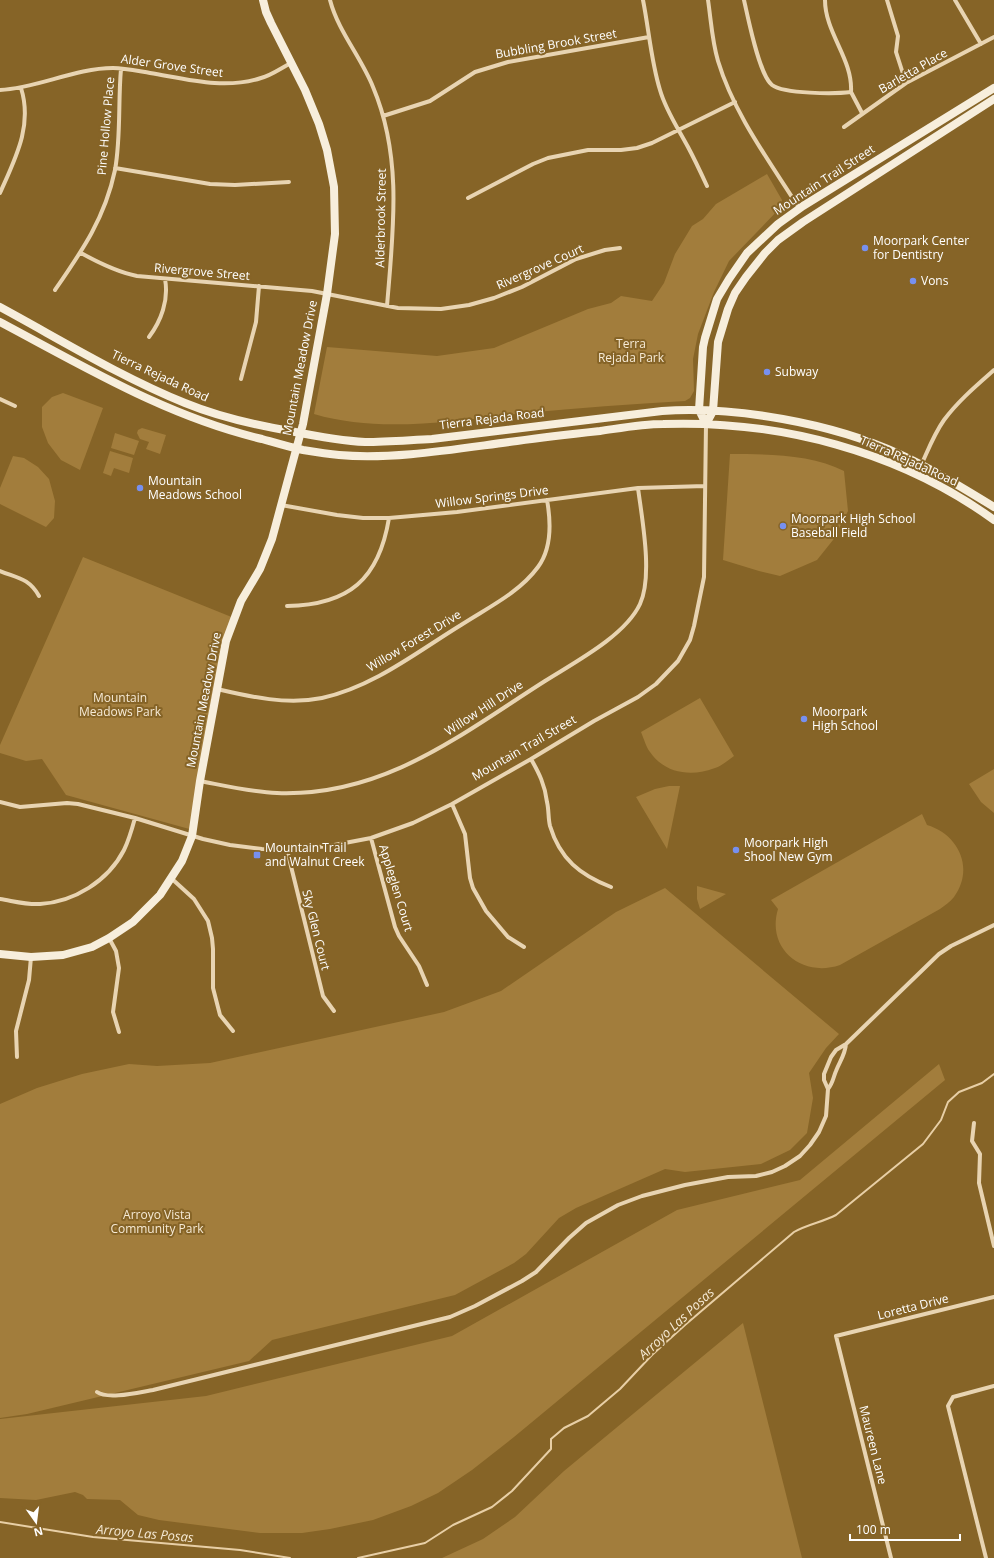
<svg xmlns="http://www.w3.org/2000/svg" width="994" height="1558" viewBox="0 0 994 1558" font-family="'Open Sans',sans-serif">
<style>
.green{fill:#a27d3c}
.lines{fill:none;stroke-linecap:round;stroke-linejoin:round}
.stream{stroke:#e8cfa6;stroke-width:2}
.street{stroke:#e8d4b2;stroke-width:4}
.secondary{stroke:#f7eedc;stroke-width:8}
.poi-dot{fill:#7790f0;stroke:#866427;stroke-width:1.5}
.labels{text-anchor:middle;stroke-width:4;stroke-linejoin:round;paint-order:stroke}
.street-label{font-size:12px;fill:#fff;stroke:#866427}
.poi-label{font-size:12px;fill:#fff;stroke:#866427;text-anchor:start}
.park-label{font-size:12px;fill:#f6ead5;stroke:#866427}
.water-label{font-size:13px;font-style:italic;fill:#f5e9d4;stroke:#866427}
</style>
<rect width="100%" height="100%" fill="#866427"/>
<path class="green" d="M767 174 782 200 780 208 729 261 714 292 698 334 693 359 694 391 690 398 685 401C631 404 578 408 525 413 457 420 381 434 314 414L327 347 437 356 494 348 588 309 611 303 621 296 652 301 664 283 675 254 692 226 703 219 716 204Z
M63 393 103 408 80 470 61 460 48 443 42 427V407L52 397Z
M142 428 166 435 160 454 146 449 149 442 140 439 137 433 138 430Z
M115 433 139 441 134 455 111 448Z
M110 451 133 458 129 473 114 468 111 476 103 473Z
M730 454C765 454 812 454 844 471L848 511 833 540 817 560 780 576 759 571 723 560Z
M13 456 24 458 38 467 49 479 55 501 54 518 46 527 0 504V488Z
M83 557 234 618 193 830 66 795 42 759 26 761 0 753V745Z
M700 698 734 756C728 760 722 766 715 768 692 777 665 774 650 752 646 747 644 739 641 732Z
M994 769V813L981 802 969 784Z
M669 786H680L667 849 636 797 655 789Z
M922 814 927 825C958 834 975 868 954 897 950 902 945 905 940 909L840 965C802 978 766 949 778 909L771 900Z
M697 886 726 894 700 909 697 899Z
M665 888 839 1034 826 1048 809 1073 813 1098 807 1133 790 1150 761 1164 685 1172 665 1169 576 1208 559 1218 526 1254 514 1263 455 1295 272 1340 249 1361 27 1414 0 1418V1104L37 1088 82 1074 129 1064 157 1066 210 1063 444 1012 501 991 616 912Z
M939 1064 945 1080 514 1437 472 1470 438 1493 411 1506 373 1520 330 1529 302 1533H260L159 1520 138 1515 120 1500 87 1499 83 1495 75 1492 36 1500 0 1498V1419L206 1396 452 1336 677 1210 800 1180Z
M743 1323 802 1558H442L483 1539 515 1517 564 1471Z"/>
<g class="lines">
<path class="stream" d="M0 1522 93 1537 240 1550 290 1558
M358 1558 425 1543 453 1525 492 1507 512 1491 551 1449V1439L564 1428 588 1416 620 1389 652 1355 685 1325 794 1232C808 1224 823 1222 836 1215L923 1144 941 1120 948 1102 959 1092 982 1083 994 1074"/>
<path class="street" d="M330 0C338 31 361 57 373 87 403 158 393 232 387 306
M643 0C649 30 651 61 660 90 666 111 678 128 688 147 695 160 701 173 707 186
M708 0C711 20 712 41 718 61 734 114 770 162 799 208
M744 0C748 17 759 75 772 85 784 94 835 94 851 92
M825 0C825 33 853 59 851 92
M887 0 898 36 896 52 906 83
M955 0 981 44
M0 90C38 88 75 68 113 68 125 68 138 71 150 73 186 79 224 90 261 78 272 75 281 68 291 63
M851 92 862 113
M383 116 430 101 475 72 508 62 649 37
M844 127 906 83 994 37
M115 168 210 184 235 185 289 182
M0 193C15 159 33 126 21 88
M468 198 533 164 548 158 588 150H621L637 148 652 143 735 102
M81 253C99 263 117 272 137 276L312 291 398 308 441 309 469 305 494 298 522 287 576 259 605 250 620 248
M55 290C82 251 105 218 115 170 121 137 118 102 121 69
M149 337C161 321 169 300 165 279
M241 379 256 322 259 286
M0 399 15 406
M917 474C926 456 932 437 944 420 958 401 977 385 994 370
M281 505 337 515 363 518H389L457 512 638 488 705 486
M0 571C17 578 29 578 39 596
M287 606C349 605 379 579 389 518
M217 689C251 697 287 705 322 698 373 687 417 652 461 625 487 608 519 593 538 567 552 548 551 522 547 500
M531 759C539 773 545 785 547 802 549 810 548 818 550 826 560 859 580 875 611 887
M200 781C226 786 251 792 277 793 384 797 460 735 545 681 575 662 625 636 640 604 653 576 642 519 638 488
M0 802 20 807 67 803 78 804 135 818 203 839 230 845 262 849 287 850 329 846 371 838 413 823 452 804 531 759 594 721 638 697 656 684 678 661 690 640 694 626 704 577 706 424
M452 804 465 834 470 878 473 888 486 911 508 937 524 947
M371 838 395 927 399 936 419 966 427 985
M287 850 323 996 334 1011
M171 878 194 899 208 921 212 938 213 949V988L220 1015 233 1031
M0 899C13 901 27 905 40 904 74 902 108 881 124 850 129 840 132 829 135 818
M109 938 116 951 119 968 113 1012 119 1032
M17 1057 16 1031 29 980 31 957
M828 1089C833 1083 833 1078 836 1071 840 1061 845 1055 846 1044
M974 1123 972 1141 980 1154 979 1183 994 1246
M97 1392C108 1400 140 1392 153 1390L450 1317 475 1306 522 1281 536 1272 569 1238 586 1223 618 1205 642 1196 685 1185 728 1177 756 1176 772 1172 785 1166 800 1156 810 1145 819 1132 826 1116 828 1089 824 1080V1074L831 1057 836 1050 846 1044 939 954 951 946 994 925
M891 1558 836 1336 994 1297
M986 1558 948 1406 953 1397 994 1386"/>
<path class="secondary" d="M0 307C61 340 121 377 185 403 219 417 255 425 290 431 315 436 340 441 365 442 387 442 410 440 432 439L662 411C735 406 832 423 899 454 932 469 963 488 994 507
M0 322C85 367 168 417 262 439 276 443 289 447 303 450 315 452 327 454 339 455 395 460 461 448 517 441 545 437 572 434 600 431 621 428 642 424 663 424 779 420 899 451 994 520
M706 424 699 410 703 347 705 338 717 299 729 279 747 253 778 224 803 206 994 88
M706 424 713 411 718 342 728 309 735 293 746 277 765 253 778 240 803 222 994 99
M0 954 31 957 63 955 92 947 109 938 133 922 160 895 182 861 192 836 200 781 226 641 241 601 260 569 272 539 303 424 327 294 335 234 334 187 327 150 319 124 305 90 271 23 266 12 263 0"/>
</g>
<g class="poi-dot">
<circle cx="865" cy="248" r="4"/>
<circle cx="913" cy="281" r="4"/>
<circle cx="767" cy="372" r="4"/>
<circle cx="140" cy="488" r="4"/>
<circle cx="783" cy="526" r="4"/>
<circle cx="804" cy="719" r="4"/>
<circle cx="736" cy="850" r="4"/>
<rect x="253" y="851" width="8" height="8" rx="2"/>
</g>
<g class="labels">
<g class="street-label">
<text transform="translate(556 44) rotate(-10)" y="4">Bubbling Brook Street</text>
<text transform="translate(172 66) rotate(8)" y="4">Alder Grove Street</text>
<text transform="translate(913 71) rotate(-30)" y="4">Barletta Place</text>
<text transform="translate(106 126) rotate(-85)" y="4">Pine Hollow Place</text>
<text transform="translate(824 180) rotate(-33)" y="4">Mountain Trail Street</text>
<text transform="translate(381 218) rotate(-89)" y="4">Alderbrook Street</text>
<text transform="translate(540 267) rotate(-24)" y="4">Rivergrove Court</text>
<text transform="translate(202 272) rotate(5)" y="4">Rivergrove Street</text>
<text transform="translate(300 368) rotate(-79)" y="4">Mountain Meadow Drive</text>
<text transform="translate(160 376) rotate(25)" y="4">Tierra Rejada Road</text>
<text transform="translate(492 419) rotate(-7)" y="4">Tierra Rejada Road</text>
<text transform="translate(909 461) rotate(24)" y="4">Tierra Rejada Road</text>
<text transform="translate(492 497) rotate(-7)" y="4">Willow Springs Drive</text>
<text transform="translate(414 641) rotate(-31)" y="4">Willow Forest Drive</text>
<text transform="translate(204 700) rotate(-79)" y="4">Mountain Meadow Drive</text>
<text transform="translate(484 708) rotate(-33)" y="4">Willow Hill Drive</text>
<text transform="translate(524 748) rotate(-30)" y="4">Mountain Trail Street</text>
<text transform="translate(396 888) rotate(73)" y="4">Appleglen Court</text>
<text transform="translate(316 930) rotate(76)" y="4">Sky Glen Court</text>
<text transform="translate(913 1307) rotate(-14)" y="4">Loretta Drive</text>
<text transform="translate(873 1445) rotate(76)" y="4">Maureen Lane</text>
</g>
<g class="poi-label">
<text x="873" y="245">Moorpark Center<tspan x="873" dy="14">for Dentistry</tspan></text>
<text x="921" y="285">Vons</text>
<text x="775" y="376">Subway</text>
<text x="148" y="485">Mountain<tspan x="148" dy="14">Meadows School</tspan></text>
<text x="791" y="523">Moorpark High School<tspan x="791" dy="14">Baseball Field</tspan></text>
<text x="812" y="716">Moorpark<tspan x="812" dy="14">High School</tspan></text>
<text x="744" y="847">Moorpark High<tspan x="744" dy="14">Shool New Gym</tspan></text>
<text x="265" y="852">Mountain Trail<tspan x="265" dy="14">and Walnut Creek</tspan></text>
</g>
<g class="park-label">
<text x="631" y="348">Terra<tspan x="631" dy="14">Rejada Park</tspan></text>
<text x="120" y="702">Mountain<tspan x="120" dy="14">Meadows Park</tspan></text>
<text x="157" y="1219">Arroyo Vista<tspan x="157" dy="14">Community Park</tspan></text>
</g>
<g class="water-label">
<text transform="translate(676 1323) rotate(-43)" y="5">Arroyo Las Posas</text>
<text transform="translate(145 1533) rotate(5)" y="5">Arroyo Las Posas</text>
</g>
</g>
<g transform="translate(36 1522) rotate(166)" stroke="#866427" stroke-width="3" paint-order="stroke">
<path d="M0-3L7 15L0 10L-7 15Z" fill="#ffffff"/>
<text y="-6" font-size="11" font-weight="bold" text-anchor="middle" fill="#ffffff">N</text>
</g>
<path d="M850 1534v6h110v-6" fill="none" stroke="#ffffff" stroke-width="2"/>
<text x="856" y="1534" font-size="12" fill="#ffffff" stroke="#866427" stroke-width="3" paint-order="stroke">100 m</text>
</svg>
